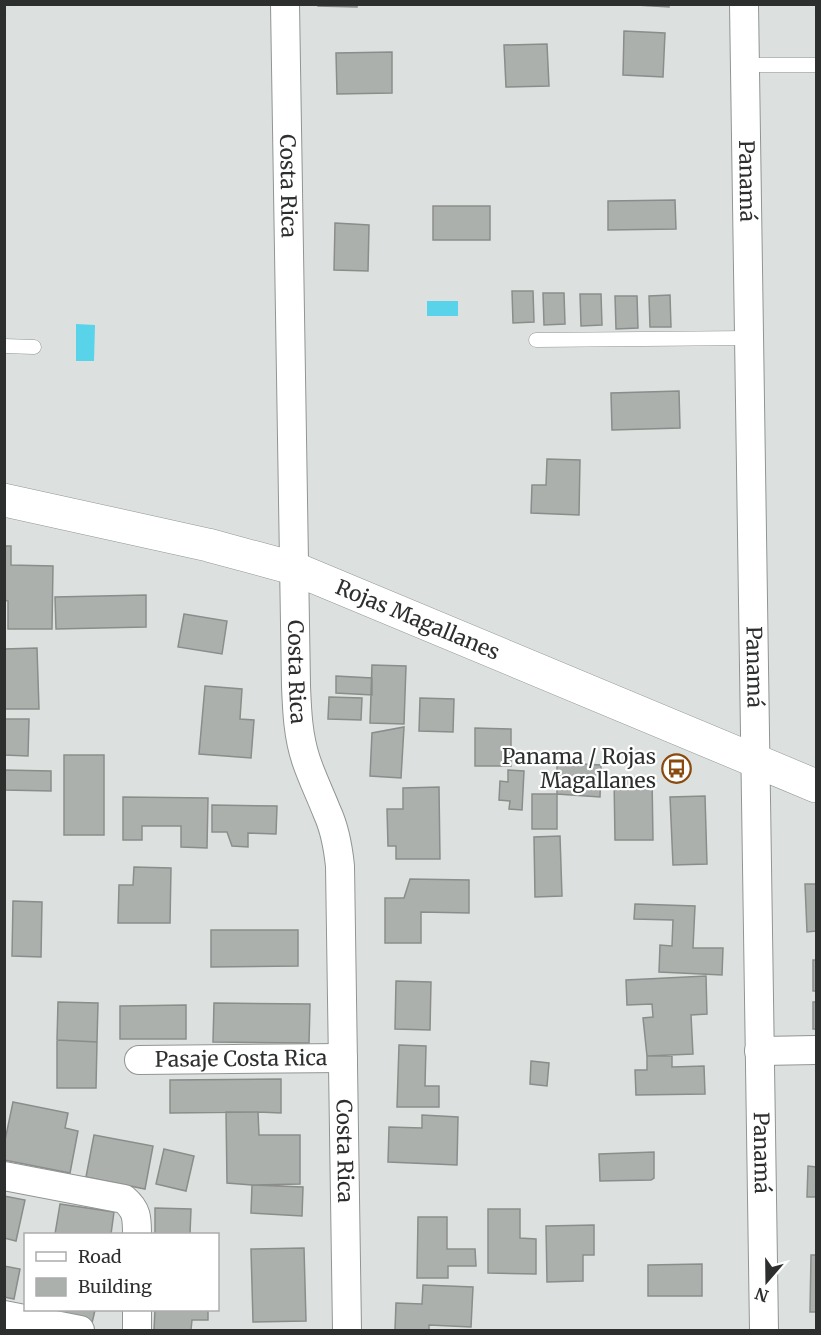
<svg xmlns="http://www.w3.org/2000/svg" width="821" height="1335" viewBox="0 0 821 1335" font-family="Merriweather,serif">
<style>
.water{fill:#58d3e9}
.building{fill:#acb0ac;stroke:#8a8d8a;stroke-width:1.5}
.lines{fill:none;stroke-linecap:round;stroke-linejoin:round}
.service-casing{stroke:#909593;stroke-width:15}
.minor-casing{stroke:#909593;stroke-width:30}
.secondary-casing{stroke:#909593;stroke-width:34}
.service{stroke:#fff;stroke-width:14}
.minor{stroke:#fff;stroke-width:28}
.secondary{stroke:#fff;stroke-width:33}
.labels{text-anchor:middle;stroke-width:4.5;stroke-linejoin:round;paint-order:stroke}
.street-label{font-size:21px;fill:#2d2f2e;stroke:#fff}
.poi-label{font-size:21px;fill:#2d2f2e;stroke:#fff;text-anchor:end}
</style>
<rect width="100%" height="100%" fill="#dce1df"/>
<path class="water" d="M427 301H458V316H427Z
M76 324 95 325 94 361H76Z"/>
<path class="building" d="M318 4H357V7L318 6Z
M619 4H669V7Z
M624 31 665 33 663 77 623 75Z
M547 44 549 86 506 87 504 45Z
M392 52V93L337 94 336 53Z
M675 200 676 229 608 230V201Z
M433 206H490V240H433Z
M335 223 369 225 368 271 334 270Z
M512 291H533L534 322 513 323Z
M543 293H564L565 324 544 325Z
M580 294H601L602 325 581 326Z
M670 295 671 327H650L649 296Z
M615 296H637L638 328 616 329Z
M679 391 680 428 612 430 611 393Z
M547 459 580 460 579 515 531 513 532 485H546Z
M4 546H11V565L53 566 52 629H8V601L4 600Z
M146 595V627L56 629 55 597Z
M184 614 227 621 222 654 178 647Z
M37 648 39 709H4V649Z
M372 665 406 666 404 724 370 723Z
M336 676 372 678V695L336 693Z
M205 686 242 689 240 719 254 720 251 758 199 754Z
M329 697 362 698 361 720 328 719Z
M420 698 454 699 453 732 419 731Z
M4 719H29L28 756 4 755Z
M404 727 401 778 370 776 372 733Z
M475 728 511 729V766H475Z
M64 755H104V835H64Z
M557 763 601 765 600 797 557 794Z
M4 770 51 771V791L4 790Z
M508 770 524 771 522 810 509 809 510 801 499 800 500 781 508 782Z
M614 777H652L653 840H615Z
M439 787 440 859H396V846H388L387 809H403V788Z
M532 794H557V829H532Z
M705 796 707 864 673 865 670 797Z
M123 797 208 798 207 848 181 847V826H142V840H123Z
M212 805 277 806 276 834 248 833V847L232 846 227 832H212Z
M560 836 562 896 535 897 534 837Z
M134 867 171 868 170 923H118L119 885H133Z
M410 879 469 880V913L421 912V943H385V898H404Z
M805 884H816V931L807 932Z
M13 901 42 902 41 957 12 956Z
M635 904 695 906 693 948H723L722 975 659 972 660 945 672 946 673 920 634 919Z
M211 930H298V966L211 967Z
M813 960H816V991H813Z
M706 976 707 1014 691 1015 693 1054 647 1056 643 1018 653 1017 652 1004 627 1005 626 980Z
M396 981 431 982 430 1030 395 1029Z
M58 1002 98 1003 97 1042 57 1040Z
M813 1002H816V1029H813Z
M214 1003 310 1004 309 1043 213 1042Z
M186 1005V1039H120V1006Z
M57 1040 97 1042 96 1088H57Z
M399 1045 426 1046 425 1086H439V1107H397Z
M647 1056H672V1067L704 1066 705 1094 636 1095 635 1070H647Z
M531 1061 549 1063 547 1086 530 1084Z
M281 1079V1113L258 1112 170 1113V1080Z
M13 1102 68 1113 65 1128 78 1131 70 1173 4 1160V1145Z
M226 1112H258L259 1135H300V1184L252 1185 227 1183Z
M422 1115 458 1117 457 1165 388 1162 389 1127 422 1128Z
M94 1135 153 1146 145 1189 86 1177Z
M164 1149 194 1156 186 1191 156 1184Z
M654 1152V1178L651 1180 600 1181 599 1154Z
M808 1166 816 1167V1197H807Z
M252 1185 303 1187 302 1216 251 1213Z
M4 1196 25 1200 16 1241 4 1238Z
M60 1204 114 1212 111 1234H55Z
M155 1208 191 1209 190 1234H155Z
M488 1209H520V1238L536 1239V1274L488 1273Z
M418 1217H447V1249H475L476 1266H448V1278H417Z
M594 1225V1255H583V1281L547 1282 546 1226Z
M304 1248 306 1321 253 1322 251 1249Z
M811 1255H816V1312H810Z
M702 1264V1296H648V1265Z
M4 1266 20 1269 14 1299 4 1297Z
M423 1285 473 1287 471 1327 429 1325V1330H395L396 1303 422 1304Z
M29 1310H95L92 1323Z
M155 1310H208V1320H192L191 1330H154Z"/>
<g class="lines">
<defs>
<path id="service" d="M745 65H816
M536 340 749 338
M4 346 34 347"/>
<g id="minor">
<path id="s1" d="M285 4 296 686C297 711 298 736 306 760 312 778 320 794 327 812 335 829 338 847 340 866L347 1330"/>
<path id="s2" d="M744 4 764 1330"/>
<path d="M759 1051 816 1050"/>
<path id="s3" d="M139 1060 343 1058"/>
<path d="M4 1176 124 1199C137 1210 137 1218 137 1234"/>
<path d="M4 1315 80 1330"/>
<path d="M137 1330V1310"/>
</g>
<g id="secondary">
<path id="s4" d="M4 500 208 545 293 568 816 786"/>
</g>
</defs>
<use href="#service" class="service-casing"/>
<use href="#minor" class="minor-casing"/>
<use href="#secondary" class="secondary-casing"/>
<use href="#service" class="service"/>
<use href="#minor" class="minor"/>
<use href="#secondary" class="secondary"/>
</g>
<defs>
<symbol id="bus-ring" viewBox="-11 -11 22 22"><circle r="9.5" fill="#fff" stroke="#894a0e" stroke-width="1.5"/><path d="M-5-6H5V4H4V6H2V4H-2V6H-4V4H-5ZM-3.5-4V0h7V-4ZM-3.5 1.2v1.5H-2V1.2ZM2 1.2v1.5H3.5V1.2Z" fill="#894a0e"/></symbol>
</defs>
<g fill-rule="evenodd">
<use href="#bus-ring" x="660" y="752" width="33" height="33"/>
</g>
<g class="labels">
<g class="street-label">
<text dy="7" stroke="none"><textPath href="#s2" startOffset="177">Panamá</textPath></text>
<text dy="7" stroke="none"><textPath href="#s1" startOffset="182">Costa Rica</textPath></text>
<text dy="7" stroke="none"><textPath href="#s4" startOffset="432">Rojas Magallanes</textPath></text>
<text dy="7" stroke="none"><textPath href="#s2" startOffset="663">Panamá</textPath></text>
<text dy="7" stroke="none"><textPath href="#s1" startOffset="668">Costa Rica</textPath></text>
<text dy="7" stroke="none"><textPath href="#s3" startOffset="102">Pasaje Costa Rica</textPath></text>
<text dy="7" stroke="none"><textPath href="#s1" startOffset="1154">Costa Rica</textPath></text>
<text dy="7" stroke="none"><textPath href="#s2" startOffset="1149">Panamá</textPath></text>
</g>
<g class="poi-label">
<text x="656" y="764">Panama / Rojas<tspan x="656" dy="24">Magallanes</tspan></text>
</g>
</g>
<rect width="821" height="1335" fill="none" stroke="#2d2f2e" stroke-width="12"/>
<rect x="24" y="1233" width="195" height="78" fill="#ffffff" stroke="#abacab" stroke-width="1.5"/>
<rect x="36" y="1252" width="30" height="9" fill="#ffffff" stroke="#abacab" stroke-width="1.5"/>
<text x="78" y="1263" font-size="18" fill="#2d2f2e">Road</text>
<rect x="36" y="1278" width="30" height="18" fill="#acb0ac" stroke="#abacab" stroke-width="1.5"/>
<text x="78" y="1293" font-size="18" fill="#2d2f2e">Building</text>
<g transform="translate(767 1281) rotate(200)" stroke="#ffffff" stroke-width="4.5" paint-order="stroke">
<path d="M0-4.5L10 22L0 15L-10 22Z" fill="#2d2f2e"/>
<text y="-9" font-size="16" font-weight="bold" text-anchor="middle" fill="#2d2f2e">N</text>
</g>
</svg>
